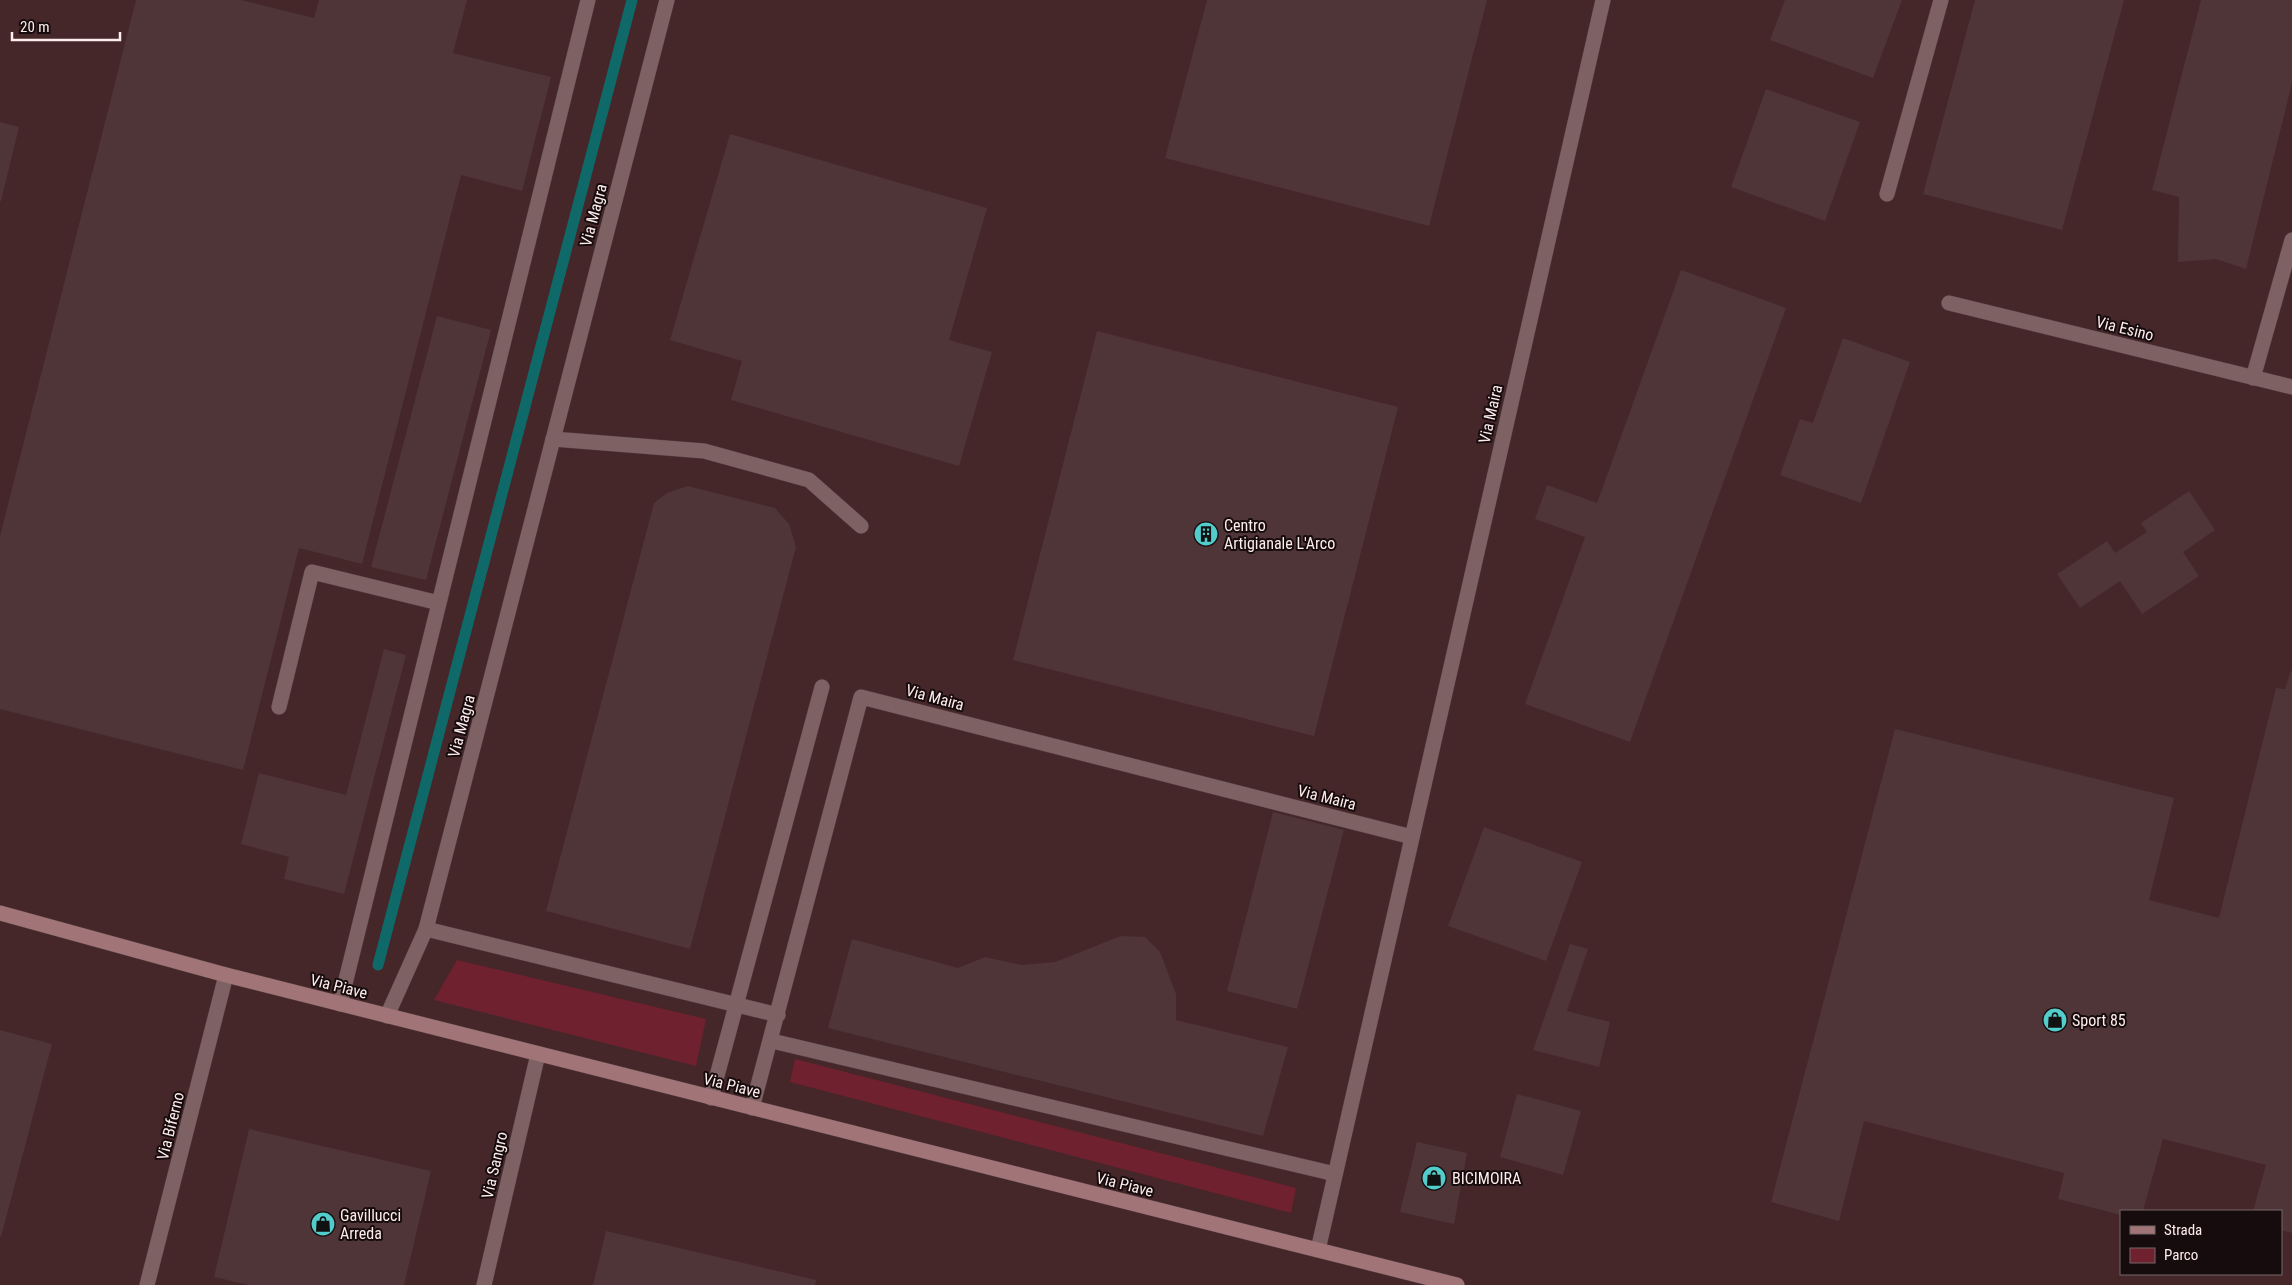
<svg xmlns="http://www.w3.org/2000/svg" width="2292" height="1285" viewBox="0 0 2292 1285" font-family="'Roboto Condensed',sans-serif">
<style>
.built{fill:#452629;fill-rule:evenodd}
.green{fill:#70212f}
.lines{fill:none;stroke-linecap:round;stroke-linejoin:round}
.stream{stroke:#106969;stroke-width:11}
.building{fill:#4f3537}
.lane-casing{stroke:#4f3a3d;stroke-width:16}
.street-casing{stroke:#4f3a3d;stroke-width:16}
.secondary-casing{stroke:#4f3a3d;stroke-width:16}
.lane{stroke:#7e6163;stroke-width:15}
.street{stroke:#7e6163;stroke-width:15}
.secondary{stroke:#a17477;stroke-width:15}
.labels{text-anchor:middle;stroke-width:4;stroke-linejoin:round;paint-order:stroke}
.street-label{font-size:16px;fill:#ffedee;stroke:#170c0d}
.poi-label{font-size:16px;fill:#ffedee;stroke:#170c0d;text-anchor:start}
</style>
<rect width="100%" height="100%" fill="#371f21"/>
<path class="built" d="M0 0H2292V1285H0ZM2121 1211H2281V1274H2121Z"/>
<path class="green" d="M457 960 706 1019 696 1066 434 1000Z
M795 1059 1296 1188 1291 1213 790 1082Z"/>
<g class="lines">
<path class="stream" d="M378 965 632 0"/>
</g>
<path class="building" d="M136 0H241L314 18 319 0H467L453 53 551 77 522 191 461 175 362 564 299 548 243 770 0 709V536Z
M1207 0H1487L1429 226 1165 158Z
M1785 0H1902L1873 78 1770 40Z
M1975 0H2124L2062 230 1923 194Z
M2201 0H2292V83L2246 269 2216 259 2178 262 2179 197 2152 190Z
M1766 89 1860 122 1825 221 1731 187Z
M0 122 19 127 1 201H0Z
M730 134 987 208 949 340 992 352 959 466 731 400 742 361 670 340Z
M1681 270 1786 308 1630 742 1525 704 1585 537 1535 519 1547 485 1597 503Z
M437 316 491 330 426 580 371 567Z
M1097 331 1398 407 1314 736 1013 660Z
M1843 338 1910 362 1861 503 1780 475 1800 419 1813 423Z
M688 486 775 508 789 524 796 547 690 949 546 911 654 503 667 493Z
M2189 491 2215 530 2183 552 2199 576 2142 614 2120 581 2080 608 2057 574 2107 541 2115 553 2147 532 2141 523Z
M384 649 406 655 344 894 284 879 289 857 241 844 259 773 346 795Z
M2292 668V1233L2281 1230V1211H2253L2266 1165 2163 1139 2143 1211H2121V1215L2058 1199 2064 1173 1864 1121 1839 1221 1771 1202 1895 729 2174 798 2149 900 2219 918 2276 688 2285 689Z
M1273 812 1344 830 1297 1009 1227 991Z
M1484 827 1582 862 1546 961 1448 926Z
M1121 936 1145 937 1160 952 1176 994V1020L1288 1047 1263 1136 828 1028 852 939 958 968 985 957 1022 965 1055 962Z
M1570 944 1588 949 1567 1011 1610 1022 1599 1067 1533 1050Z
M0 1030 52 1044 1 1237H0Z
M1517 1094 1581 1111 1563 1175 1500 1157Z
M249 1129 431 1171 404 1285H249L214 1277Z
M1417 1142 1467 1153 1454 1224 1400 1212Z
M606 1231 816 1280 815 1285H593Z"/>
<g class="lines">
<defs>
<path id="lane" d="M1887 194 1941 0
M2253 378 2292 240
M553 439 704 451 809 480 861 526
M279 707 312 572 439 603
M426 929 778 1015
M340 1004 588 0
M772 1041 1335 1174
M711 1098 822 687
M752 1108 861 697 1412 837"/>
<path id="street" d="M1949 303 2292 387
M387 1016 426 929 667 0
M1318 1250 1603 0
M147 1285 226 975
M484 1285 538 1054"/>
<path id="secondary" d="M0 913 226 975 1457 1285"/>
</defs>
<use href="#lane" class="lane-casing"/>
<use href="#street" class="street-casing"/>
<use href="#secondary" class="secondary-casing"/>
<use href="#lane" class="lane"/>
<use href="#street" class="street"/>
<use href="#secondary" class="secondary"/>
</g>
<defs>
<symbol id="building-disc" viewBox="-11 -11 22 22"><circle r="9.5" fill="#52cdcc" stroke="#170c0d"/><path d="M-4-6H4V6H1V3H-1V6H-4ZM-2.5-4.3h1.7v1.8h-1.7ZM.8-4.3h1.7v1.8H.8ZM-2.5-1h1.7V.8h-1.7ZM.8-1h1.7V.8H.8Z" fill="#111"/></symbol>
<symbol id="shop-disc" viewBox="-11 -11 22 22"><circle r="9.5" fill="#52cdcc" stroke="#170c0d"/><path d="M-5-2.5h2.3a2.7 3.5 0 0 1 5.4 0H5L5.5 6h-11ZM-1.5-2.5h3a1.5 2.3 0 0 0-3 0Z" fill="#111"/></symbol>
</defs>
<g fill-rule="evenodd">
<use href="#building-disc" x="1192" y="520" width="28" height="28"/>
<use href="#shop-disc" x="2041" y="1006" width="28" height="28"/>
<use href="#shop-disc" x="1420" y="1164" width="28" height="28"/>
<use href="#shop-disc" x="309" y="1210" width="28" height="28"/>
</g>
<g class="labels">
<g class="street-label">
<text transform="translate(593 215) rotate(-75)" y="6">Via Magra</text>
<text transform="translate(2125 328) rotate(14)" y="6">Via Esino</text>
<text transform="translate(1490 414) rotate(-77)" y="6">Via Maira</text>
<text transform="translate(935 697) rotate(15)" y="6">Via Maira</text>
<text transform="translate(461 726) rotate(-75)" y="6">Via Magra</text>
<text transform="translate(1327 797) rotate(14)" y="6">Via Maira</text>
<text transform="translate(339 986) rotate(14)" y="6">Via Piave</text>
<text transform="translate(732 1085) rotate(14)" y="6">Via Piave</text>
<text transform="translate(170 1126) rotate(-76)" y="6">Via Biferno</text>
<text transform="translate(494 1165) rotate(-77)" y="6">Via Sangro</text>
<text transform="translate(1125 1184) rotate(14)" y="6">Via Piave</text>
</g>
<g class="poi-label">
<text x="1224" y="531">Centro<tspan x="1224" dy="18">Artigianale L'Arco</tspan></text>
<text x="2072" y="1026">Sport 85</text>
<text x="1452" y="1184">BICIMOIRA</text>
<text x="340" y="1221">Gavillucci<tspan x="340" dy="18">Arreda</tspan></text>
</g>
</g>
<rect x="2120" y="1210" width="162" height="65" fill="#170c0d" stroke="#746667"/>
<rect x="2130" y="1226" width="25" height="8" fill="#a17477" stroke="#746667"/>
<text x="2164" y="1235" font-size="15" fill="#ffedee">Strada</text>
<rect x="2130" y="1248" width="25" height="15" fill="#70212f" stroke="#746667"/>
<text x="2164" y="1260" font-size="15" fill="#ffedee">Parco</text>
<path d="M12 32v8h108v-8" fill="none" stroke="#ffedee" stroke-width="2.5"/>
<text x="20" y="32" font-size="15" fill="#ffedee" stroke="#170c0d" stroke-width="4" paint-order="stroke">20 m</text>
</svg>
